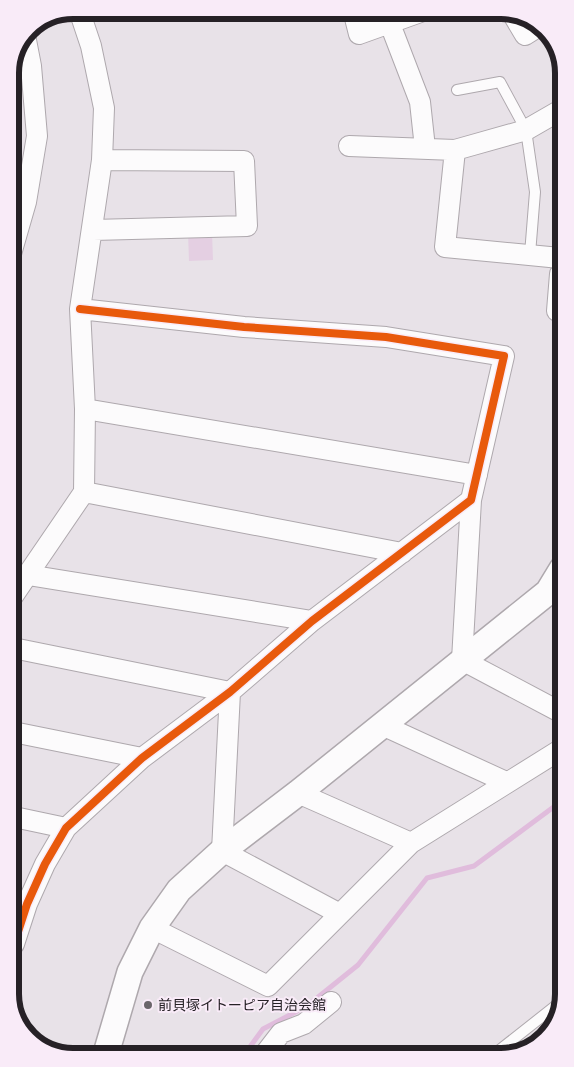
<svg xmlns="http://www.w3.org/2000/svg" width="574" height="1067" viewBox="0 0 574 1067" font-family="Arial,'Noto Sans JP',sans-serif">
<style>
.green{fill:#e4cfe2}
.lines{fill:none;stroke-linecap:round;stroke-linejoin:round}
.stream{stroke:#e0bcdc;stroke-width:5}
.service-casing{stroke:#aea8ad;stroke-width:12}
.minor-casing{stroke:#aea8ad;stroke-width:22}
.tertiary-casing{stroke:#aea8ad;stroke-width:28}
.service{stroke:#fcfbfc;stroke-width:10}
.minor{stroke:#fcfbfc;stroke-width:20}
.tertiary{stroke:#fcfbfc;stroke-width:25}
.cycleway-casing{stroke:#f9ebf8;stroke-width:11}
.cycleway{stroke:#e8590c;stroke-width:8}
.poi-dot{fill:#6a656a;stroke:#f9ebf8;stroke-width:2}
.labels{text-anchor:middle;stroke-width:4;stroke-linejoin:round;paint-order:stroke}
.poi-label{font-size:14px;fill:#262126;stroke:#f9ebf8;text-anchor:start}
.rim{fill:none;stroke:#262126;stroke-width:6}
</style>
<rect width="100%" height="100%" fill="#e8e2e8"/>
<path class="green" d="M188 232H212L213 260 189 261Z"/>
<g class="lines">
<path class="stream" d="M244 1055 263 1029 307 1006 358 965 427 878 474 866 563 800"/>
<defs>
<path id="service" d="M457 90 500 82 526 130 535 192 530 254
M497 1052 563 1000"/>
<path id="minor" d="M353 10 359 34 426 10
M512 13 525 35 541 25
M390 24 420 102 425 148
M349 146 455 150 526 130 559 111
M455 150 445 247 560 258
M93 230 247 226 244 161 102 160
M11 254 26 202 37 136 31 66 25 35
M557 311 560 274
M85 409 477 475
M84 492 402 553
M471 500 462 660 562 713
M28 575 312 621
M548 592 562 599
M13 596 84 492 85 409 80 309 102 160 104 108 91 46 79 10
M13 648 230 692 222 851 340 914
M382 725 506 782
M13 732 142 758
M298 793 411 843
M14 817 66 828
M152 928 268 986 411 843 563 748
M14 944 27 904 45 864 66 828 142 758 230 692 312 621 471 500 504 356 386 337 244 327 80 309
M264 1055 281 1033 304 1024 331 1002"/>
<path id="tertiary" d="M105 1057 130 972 152 928 179 890 222 851 298 793 548 592 562 569"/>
</defs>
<use href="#service" class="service-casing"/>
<use href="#minor" class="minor-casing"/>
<use href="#tertiary" class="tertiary-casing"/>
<use href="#service" class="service"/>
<use href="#minor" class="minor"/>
<use href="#tertiary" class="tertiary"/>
<defs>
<path id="cycleway" d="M14 944 27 904 45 864 66 828 142 758 230 692 312 621 471 500 504 356 386 337 244 327 80 309"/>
</defs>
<use href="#cycleway" class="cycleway-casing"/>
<use href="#cycleway" class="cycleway"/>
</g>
<circle class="poi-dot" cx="148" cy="1005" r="5"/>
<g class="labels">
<g class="poi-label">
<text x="158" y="1010">前貝塚イトーピア自治会館</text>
</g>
</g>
<path d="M0 0H574V1067H0ZM73 19H501A54 54 0 0 1 555 73V994A54 54 0 0 1 501 1048H73A54 54 0 0 1 19 994V73A54 54 0 0 1 73 19Z" fill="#f9ebf8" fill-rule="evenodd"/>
<path class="rim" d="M73 19H501A54 54 0 0 1 555 73V994A54 54 0 0 1 501 1048H73A54 54 0 0 1 19 994V73A54 54 0 0 1 73 19Z"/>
</svg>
